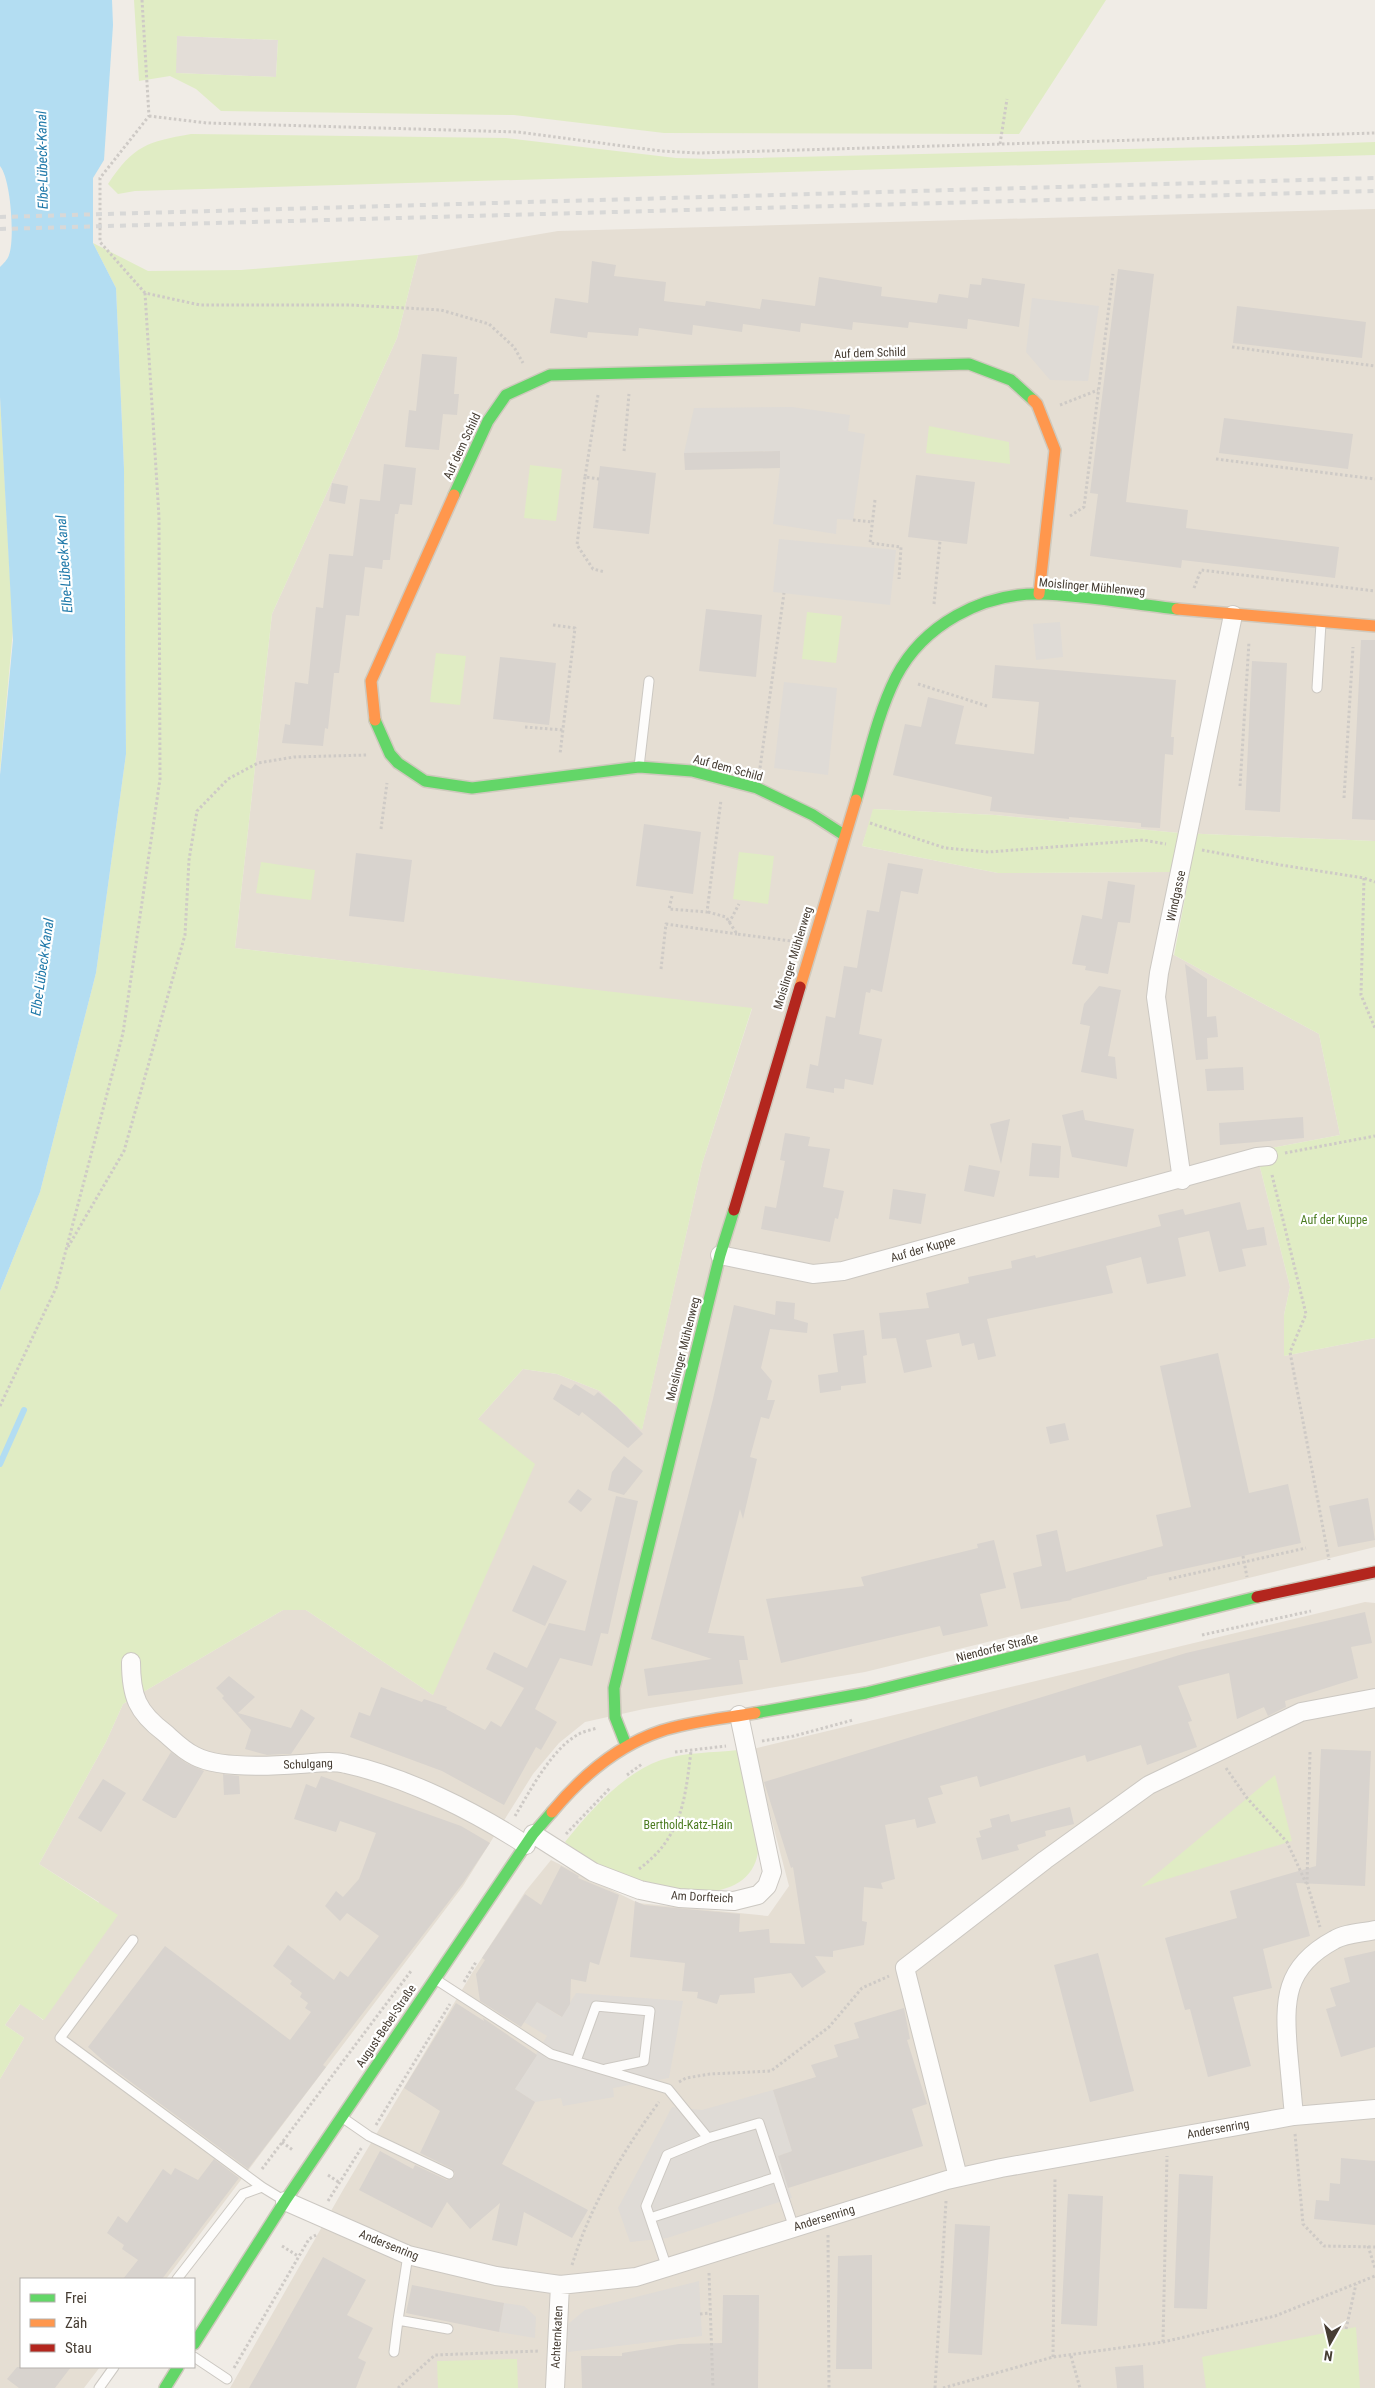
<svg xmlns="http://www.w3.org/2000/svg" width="1375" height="2388" viewBox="0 0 1375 2388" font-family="'Roboto Condensed',sans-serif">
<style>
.residential{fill:#e5ded3}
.industrial{fill:#e3ddd7}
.green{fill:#e0ecc4;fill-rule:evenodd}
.parking{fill:#dfdbd6}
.water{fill:#b3ddf2}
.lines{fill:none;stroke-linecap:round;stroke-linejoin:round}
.stream{stroke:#b3ddf2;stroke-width:6}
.building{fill:#d8d3ce}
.lane-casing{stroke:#ccc8c2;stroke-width:11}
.street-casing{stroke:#ccc8c2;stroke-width:20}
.fast-casing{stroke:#cfc9bd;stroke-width:14}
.slow-casing{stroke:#cfc9bd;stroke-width:14}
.jam-casing{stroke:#cfc9bd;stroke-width:14}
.path{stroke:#cecac6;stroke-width:3;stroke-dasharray:2.5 2.5;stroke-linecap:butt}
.lane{stroke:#fdfcfb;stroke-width:9}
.street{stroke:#fdfcfb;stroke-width:18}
.fast{stroke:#63d668;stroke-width:11}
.slow{stroke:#ff974d;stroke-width:11}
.jam{stroke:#b3261e;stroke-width:11}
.rail{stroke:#d8d8d7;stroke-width:4;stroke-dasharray:6 6;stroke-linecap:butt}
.labels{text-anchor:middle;stroke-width:4.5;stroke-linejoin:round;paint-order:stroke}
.street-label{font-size:12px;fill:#463d33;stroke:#fff}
.park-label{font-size:12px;fill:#4b7c21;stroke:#fff}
.water-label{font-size:14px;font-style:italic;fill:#217aaa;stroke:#fff}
</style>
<rect width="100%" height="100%" fill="#f0ece6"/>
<path class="residential" d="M1375 209V841L1179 833 995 815 874 809 862 846 998 873 1170 872 1155 950 1174 955 1319 1034 1340 1135 1256 1151 1290 1287 1284 1315V1356L1375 1338V1547L865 1672 644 1709 585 1722 559 1743 533 1774 463 1886 166 2279H21V2367H100L84 2388H0V2079L24 2038 5 2025 21 2003 43 2020 99 1902 39 1864 106 1742 123 1704 283 1610H306L433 1695 478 1419 523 1369 557 1374 600 1391 642 1429 702 1164 752 1009 235 948 272 614 397 338 418 255 558 231Z
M1365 1602 1375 1603V2388H230L343 2190 472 1973 525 1892 551 1860 638 1903 768 1916 789 1886 753 1749Z"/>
<path class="industrial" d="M177 36 278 40 276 77 175 73Z"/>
<path class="green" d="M134 0H1106L1019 134 664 133 514 115 221 111 196 89 170 76 139 81ZM177 36 278 40 276 77 176 73Z
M191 134 506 138 676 158 711 159 1295 145 1375 142V155L135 191 118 194 108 184C134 145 147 142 191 134Z
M93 243 148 271 241 270 418 255 397 338 272 614 235 948 752 1008 702 1164 642 1430 600 1391 557 1374 523 1369 478 1419 535 1464 433 1695 306 1610H283L123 1704 106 1742 39 1864 118 1915 44 2020 20 2004 5 2025 24 2038 0 2079V1291L40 1192 96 973 126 754 124 469 116 288Z
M0 397 13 630 0 771Z
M929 426 1009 442 1010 464 926 453Z
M530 465 562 469 556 521 524 518Z
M807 612 842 616 836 663 802 659Z
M436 653 466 656 460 705 430 702Z
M873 809 995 815 1179 833 1375 841V1338L1284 1356V1315L1290 1287 1256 1151 1340 1135 1319 1034 1174 955 1189 877 1170 872 998 873 862 846Z
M739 852 774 856 768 904 733 899Z
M261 862 315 870 311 900 256 893Z
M738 1750C745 1780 764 1827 757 1857 742 1917 631 1887 595 1865 584 1858 574 1849 565 1842 590 1811 622 1774 661 1760 684 1752 713 1753 738 1750Z
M1275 1775 1292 1841 1141 1887Z
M1356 2327 1360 2388H1206L1202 2357Z
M517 2359 518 2388H438L437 2361Z"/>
<path class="parking" d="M1032 298 1099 306 1088 381 1050 380 1026 352Z
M792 407 850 415 848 431 865 434 853 520 837 519 836 534 773 524 780 468V451L684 453 694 408Z
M779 539 896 550 890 605 773 592Z
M1060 622 1063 657 1036 660 1033 624Z
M784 682 837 688 828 775 774 768Z
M491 1992 529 2015 537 2002 561 2017 576 1993 683 2001 669 2078 613 2088 614 2097 563 2106 561 2098 535 2102 515 2089 547 2036 487 2000Z
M773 2090 792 2151 778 2156 792 2198 667 2238 630 2242 618 2208 672 2107 702 2110Z
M699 2281 702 2336 568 2352 567 2325 585 2310Z
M504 2303 524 2306 536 2317 535 2338 499 2332Z"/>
<path class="water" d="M0 0H112L113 25 104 160 93 178V243L116 288 124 469 126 754 96 973 40 1192 0 1291V775L13 640 0 397V267C3 264 8 259 9 255 15 239 11 179 0 166Z"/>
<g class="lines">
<path class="stream" d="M0 1464 24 1410"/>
</g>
<path class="building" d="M592 261 616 265 614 276 666 282 664 301 705 306 706 301 760 309 762 299 815 306 819 277 882 287 881 296 937 303 939 294 968 298 970 284 981 285 982 278 1025 284 1019 327 968 319 967 329 909 322 908 328 853 322 852 330 801 323 800 332 743 324 742 332 693 325 692 335 639 328 638 336 588 332 587 338 550 333 555 298 588 303Z
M1118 269 1154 274 1126 502 1188 510 1186 528 1339 547 1335 578 1182 560 1181 568 1090 556 1098 494 1090 493Z
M1237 306 1366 322 1362 358 1233 343Z
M422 354 457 357 454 394H459L457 415 443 414 439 450 405 447 409 410 416 411Z
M1224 418 1353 434 1348 469 1219 453Z
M780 451V468L685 470 684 453Z
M384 464 416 468 412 505 400 504 398 514H395L390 560H383L382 569 365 567 359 616 346 615 339 673H334L328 729 325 728 323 746 282 743 285 724 290 725 295 682 308 684 316 607 323 608 329 554 353 556 360 499 380 501Z
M600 466 656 473 649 534 593 528Z
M916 475 975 482 967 544 908 537Z
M332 483 348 486 345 504 329 501Z
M706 609 762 615 756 677 699 671Z
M1361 640H1375V820L1352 819Z
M500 657 556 663 549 725 493 719Z
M1252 661 1287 663 1280 812 1245 810Z
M995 665 1176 680 1171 737H1174L1173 755 1165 754 1160 828 1141 827V823L1069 817V819L990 811 992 797 893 775 905 724 921 727 928 697 964 706 955 744 1034 754 1039 702 992 698Z
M644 824 701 832 693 894 636 886Z
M356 853 412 860 404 922 349 916Z
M888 863 923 869 918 894 901 891 882 992 871 989 870 993 866 992 859 1034 882 1039 873 1085 845 1079 844 1089 834 1088V1093L806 1088 810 1064 818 1066 826 1016 835 1018 844 966 857 968 867 910 879 912Z
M1108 881 1135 885 1130 923 1118 922 1108 974 1085 970 1086 966 1072 964 1082 915 1102 919Z
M1185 964 1207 979V1017L1216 1016 1218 1037 1207 1038 1208 1059 1196 1060Z
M1099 986 1121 990 1108 1056 1115 1057 1117 1079 1081 1072 1090 1026 1080 1024 1084 1004Z
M1243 1067 1244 1090 1207 1091 1205 1069Z
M1083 1110 1085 1120 1134 1129 1127 1167 1072 1157 1062 1115Z
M1303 1117 1304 1138 1220 1145 1219 1123Z
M1010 1119 1001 1164 990 1124Z
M785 1133 810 1137 808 1146 830 1149 823 1187 844 1191 838 1219 835 1218 830 1242 761 1229 765 1206 776 1208 785 1161 780 1160Z
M1032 1143 1061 1146 1059 1178 1029 1176Z
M969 1165 1000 1171 994 1197 964 1191Z
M893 1189 926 1194 921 1224 889 1219Z
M1240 1202 1247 1230 1264 1227 1267 1245 1242 1249 1246 1266 1219 1272 1209 1231 1178 1238 1186 1276 1147 1284 1141 1257 1106 1266 1113 1293 987 1319 996 1356 978 1360 974 1343 962 1346 959 1333 926 1340 932 1367 904 1373 896 1338 882 1339 879 1313 929 1308 926 1293 969 1283 968 1277 1012 1268 1011 1261 1035 1255 1036 1258 1161 1226 1158 1215 1183 1209 1185 1215Z
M776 1301 795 1303 794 1319 808 1323 807 1333 770 1329 761 1368 772 1381 767 1400H775L769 1419 761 1417 750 1457 757 1459 743 1519 740 1509 708 1633 744 1636 748 1660H739L743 1684 648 1696 644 1669 712 1659 651 1639 713 1399 734 1305 775 1315Z
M864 1330 867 1355 863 1356 866 1383 841 1386V1390L820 1393 818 1375 838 1372 833 1334Z
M1218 1353 1249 1493 1288 1484 1301 1543 1147 1577V1579L1071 1599 1072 1600 1021 1609 1013 1573 1042 1566 1036 1535 1057 1530 1066 1572 1163 1546 1156 1515 1191 1507 1160 1366Z
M561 1384 571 1389 575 1384 594 1396 598 1392 617 1407 643 1434 628 1448 582 1412 579 1416 553 1399Z
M1065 1423 1069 1440 1050 1444 1046 1427Z
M624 1456 643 1471 624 1495 608 1490 612 1472Z
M578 1489 592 1499 581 1512 568 1502Z
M616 1496 638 1501 608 1634 601 1633 592 1666 560 1658 535 1709 557 1722 541 1750 536 1747 504 1805 442 1771 350 1737 359 1712 370 1716 381 1687 422 1702 424 1699 447 1707 446 1709 485 1730 491 1721 501 1727 524 1688 486 1669 494 1652 527 1668 549 1623 585 1631Z
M1368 1498 1375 1540 1338 1547 1329 1506Z
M994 1540 1006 1588 980 1594 988 1626 943 1636 940 1626 781 1663 766 1599 864 1586 861 1577 978 1548 977 1544Z
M533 1565 567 1581 545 1626 512 1611Z
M1365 1612 1372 1643 1351 1647 1358 1678 1285 1701 1286 1707 1268 1716 1264 1707 1237 1719 1229 1673 1178 1686 1192 1721 1188 1722 1197 1747 1147 1765 1141 1745 1087 1762 1085 1755 980 1787 977 1776 940 1786 943 1794 928 1798 936 1823 917 1828 915 1819 885 1825 895 1879 881 1883 883 1889 864 1887 862 1921 867 1922 864 1945 833 1951V1957L815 1956 826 1972 802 1988 791 1973 754 1978 755 1993 720 1995 717 2004 697 1998 698 1992 682 1991 685 1963 630 1957 635 1901 644 1905 740 1914 739 1932 769 1929 770 1943 805 1944 793 1867 791 1868 764 1782 1186 1653Z
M229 1676 255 1697 238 1713 291 1728 301 1709 315 1718 291 1754H283L287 1741 283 1754 267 1755 245 1749 251 1730 222 1698 224 1696 216 1688Z
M1321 1749 1371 1751 1365 1886 1296 1883 1310 1936 1263 1949 1272 1988 1233 1997 1251 2066 1208 2077 1190 2009 1185 2010 1165 1938 1237 1918 1230 1891 1316 1866Z
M171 1752 186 1763 204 1771 176 1818H173L142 1800Z
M223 1774 239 1776 240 1794 224 1795Z
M321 1776 461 1826 490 1843 463 1883 339 2044 323 2065 326 2067 248 2169 108 2065 88 2047 165 1946 290 2040 311 2012 305 2008 308 2003 300 1997 302 1993 290 1984 292 1981 273 1966 288 1945 334 1980 340 1971 348 1977 379 1936 347 1913 340 1921 325 1906 336 1891 343 1897 359 1879 376 1833 340 1821 336 1832 294 1819 306 1784 316 1788Z
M103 1779 126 1793 101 1832 78 1818Z
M1070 1807 1074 1824 1045 1831 1046 1836 1017 1845 1019 1850 982 1860 976 1838 981 1837 979 1831 992 1827 990 1819 1009 1814 1011 1822Z
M561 1866 579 1876 578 1878 619 1895 599 1965 590 1962 586 1982 571 1979 570 2004 562 2017 537 2002 521 2027 480 2001 476 1974 485 1960 482 1958 525 1894 541 1905Z
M1375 1951V2047L1341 2057 1326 2009 1336 2006 1330 1988 1350 1982 1344 1958Z
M1098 1953 1134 2091 1090 2102 1054 1965Z
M456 2003 484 2021 483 2018 537 2055 515 2089 535 2102 502 2164 588 2210 572 2238 524 2212 517 2246 492 2240 500 2203 470 2229 447 2202 432 2228 359 2190 380 2151 413 2169 415 2165 447 2180 454 2177 455 2173 452 2169 420 2153 440 2111 404 2088Z
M904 2008 910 2039 907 2040 927 2104 912 2109 923 2146 788 2188 778 2156 792 2151 773 2090 816 2077 811 2065 838 2057 834 2045 859 2038 854 2023Z
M1341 2158 1375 2161V2225L1314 2219 1316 2200 1329 2201 1330 2183 1340 2184Z
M214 2159 239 2178 162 2279H123L138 2260 122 2249 124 2245 107 2233 118 2216 127 2223 163 2169 171 2175 175 2168 198 2180Z
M1179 2174 1213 2176 1207 2309 1174 2308Z
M1068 2194 1103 2196 1097 2326 1061 2324Z
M955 2224 990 2226 982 2355 948 2353Z
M872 2255V2369H836L838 2256Z
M323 2257 366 2280 347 2315 373 2328 358 2358 366 2362 356 2388H249Z
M412 2285 504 2303 499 2332 406 2313Z
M723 2295H759L758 2388H582L581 2356H622V2353L679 2344 722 2343Z
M1143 2365 1144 2388H1117L1115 2367Z
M17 2367H71L55 2388H19L7 2379Z"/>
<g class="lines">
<defs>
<path id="lane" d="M1317 688 1321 623
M639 767 649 681
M133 1940 60 2038 262 2187 285 2201
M435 1979 551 2054 668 2089 708 2138 759 2123 794 2228
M576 2061 596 2006 650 2011 644 2061 606 2069
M343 2118 369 2136 449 2174
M650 2218 777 2177
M408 2255 398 2320 448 2329
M667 2268 646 2206 667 2155 708 2138
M177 2279 243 2194 262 2187
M394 2352 398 2320
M194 2357 227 2379
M99 2388 114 2367"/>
<path id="street" d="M1182 1180 1156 997 1159 973 1233 615
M720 1255 813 1274 843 1271 1257 1157 1268 1156
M131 1662C131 1696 137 1712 165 1733 174 1741 184 1751 195 1756 219 1769 273 1766 300 1764 315 1763 332 1760 346 1764 406 1777 474 1811 526 1845
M533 1834 593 1872 640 1890 679 1898 734 1901 758 1895 767 1886 772 1872 739 1715
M1294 2116C1292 2094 1290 2072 1288 2051 1284 2000 1284 1967 1334 1940 1345 1933 1362 1933 1375 1930
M958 2177 905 1968 1045 1860 1149 1785 1301 1712 1375 1698
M285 2201 408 2255 496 2276 560 2285 636 2277 947 2180 1001 2168 1294 2116 1375 2109
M555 2388 560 2285"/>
<path id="fast" d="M454 495 488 421 506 395 550 375 969 364 1011 380 1033 400
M375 720 390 754 398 763 425 781 472 788 639 767 692 771 757 788 813 815 844 835
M856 800C868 760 877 715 896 677 923 625 982 593 1040 594 1084 595 1133 604 1177 609
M755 1713 866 1693 1257 1597
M626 1745 615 1717 614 1688 720 1255 734 1210
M194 2344 285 2201 533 1834 552 1812
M165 2388 178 2367"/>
<path id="slow" d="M1033 400 1037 404 1055 450 1039 594
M1177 609 1375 626
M375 720 371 681 454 495
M800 987 856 800
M552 1812C581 1777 616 1746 661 1731 687 1722 727 1718 755 1713"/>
<path id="jam" d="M734 1210 800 987
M1257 1597 1375 1572"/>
</defs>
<use href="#lane" class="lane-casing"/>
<use href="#street" class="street-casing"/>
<use href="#fast" class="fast-casing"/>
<use href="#slow" class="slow-casing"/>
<use href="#jam" class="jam-casing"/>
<path class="path" d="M142 0 149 116 100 178V242L145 293 200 305H350L441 310 489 324 514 347 523 363
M149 116 207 123 518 132 661 151 698 153 1375 133
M1000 144 1007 99
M1232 347 1375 366
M598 395 585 477 599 479
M1060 405 1098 390
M624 451 629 394
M1216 459 1375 479
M585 477 577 545 593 569 605 572
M875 500 870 543 901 547 899 579
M1070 516 1084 507 1113 274
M853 520 872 522
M1194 588 1201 570 1375 591
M934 604 940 541
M553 625 575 628 560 754
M918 684 987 706
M525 727 563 730
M760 768 784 593
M1240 786 1249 642
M1344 798 1353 647
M870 823 945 848 989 852 1143 840 1166 844
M381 829 387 783
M1202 850 1281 865 1364 878 1375 882
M1364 878 1361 995 1375 1028
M672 896 669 909 707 912 721 800
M708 912 726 917 737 934 791 941
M729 923 739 904
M661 969 666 924 737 934
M1285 1153 1375 1136
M1272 1175 1306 1314 1290 1352 1329 1560
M68 1247 124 1151 185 935 189 860 197 811 228 779 258 763 294 757 367 755
M0 1406 56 1288 123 1033 160 779 159 517 145 293
M1243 1556 1247 1577
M1169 1579 1306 1548
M1202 1635 1311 1611
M762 1741 794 1736 853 1720
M675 1752 726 1746
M1310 1752 1307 1883 1320 1927
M1226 1768 1247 1798 1287 1842 1306 1883
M627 1775 642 1764
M515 1816C530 1791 552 1748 579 1734 584 1731 591 1730 597 1728
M566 1834 610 1788
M639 1869C682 1837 685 1800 691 1751
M464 1982 476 1962
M679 2082 686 2078 710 2074 771 2071 829 2027 862 1988 889 1976
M376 2125 450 2004
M1295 2134 1303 2224 1324 2246 1375 2247
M282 2142 294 2151
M262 2169 411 1971
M328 2175 340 2183
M328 2201 362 2147
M828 2235 829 2388
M282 2246 298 2256
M1368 2246 1375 2268
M572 2265C590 2206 623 2151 659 2102
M709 2273 713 2388
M700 2314 710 2313
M1346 2329 1356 2284
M1163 2342 1167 2156
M1071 2356 1080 2388
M1053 2357 1055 2178
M234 2368 309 2239 316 2235
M398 2388 435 2355 539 2351
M935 2388 946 2201
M943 2388 1053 2357 1163 2342 1275 2316 1375 2276"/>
<use href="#lane" class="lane"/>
<use href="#street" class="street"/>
<use href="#fast" class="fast"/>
<use href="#slow" class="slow"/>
<use href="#jam" class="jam"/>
<path class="rail" d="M0 217 1375 178
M0 229 1375 191"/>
</g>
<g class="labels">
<g class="street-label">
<text transform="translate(870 353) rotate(-2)" y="4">Auf dem Schild</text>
<text transform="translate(462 446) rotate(-65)" y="4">Auf dem Schild</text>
<text transform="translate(1092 587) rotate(5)" y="4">Moislinger Mühlenweg</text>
<text transform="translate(728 768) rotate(15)" y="4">Auf dem Schild</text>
<text transform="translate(1176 896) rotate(-78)" y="4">Windgasse</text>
<text transform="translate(793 958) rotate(-73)" y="4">Moislinger Mühlenweg</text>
<text transform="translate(923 1249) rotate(-16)" y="4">Auf der Kuppe</text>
<text transform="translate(683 1349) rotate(-76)" y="4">Moislinger Mühlenweg</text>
<text transform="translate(997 1648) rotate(-14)" y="4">Niendorfer Straße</text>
<text transform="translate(308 1764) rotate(-2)" y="4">Schulgang</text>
<text transform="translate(702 1897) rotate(3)" y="4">Am Dorfteich</text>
<text transform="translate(386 2026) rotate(-56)" y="4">August-Bebel-Straße</text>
<text transform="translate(1218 2129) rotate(-10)" y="4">Andersenring</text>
<text transform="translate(824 2218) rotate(-17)" y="4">Andersenring</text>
<text transform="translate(389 2245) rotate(22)" y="4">Andersenring</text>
<text transform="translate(557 2337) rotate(-87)" y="4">Achternkaten</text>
</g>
<g class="park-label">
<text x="1334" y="1224">Auf der Kuppe</text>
<text x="688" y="1829">Berthold-Katz-Hain</text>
</g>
<g class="water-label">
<text transform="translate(42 160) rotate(-91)" y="5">Elbe-Lübeck-Kanal</text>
<text transform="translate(64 564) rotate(-94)" y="5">Elbe-Lübeck-Kanal</text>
<text transform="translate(42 967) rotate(-82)" y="5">Elbe-Lübeck-Kanal</text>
</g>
</g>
<rect x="20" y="2278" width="175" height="90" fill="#ffffff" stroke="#b5b1ad"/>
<rect x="30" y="2294" width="25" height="8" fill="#63d668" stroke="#b5b1ad"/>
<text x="65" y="2303" font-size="15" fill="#463d33">Frei</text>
<rect x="30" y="2319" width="25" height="8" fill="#ff974d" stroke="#b5b1ad"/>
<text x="65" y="2328" font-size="15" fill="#463d33">Zäh</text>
<rect x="30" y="2344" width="25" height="8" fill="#b3261e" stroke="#b5b1ad"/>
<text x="65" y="2353" font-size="15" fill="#463d33">Stau</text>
<g transform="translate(1330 2343) rotate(188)" stroke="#ffffff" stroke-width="4" paint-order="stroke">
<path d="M0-4L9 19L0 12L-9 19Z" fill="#463d33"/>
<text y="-8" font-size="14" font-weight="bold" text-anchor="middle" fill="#463d33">N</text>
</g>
</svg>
